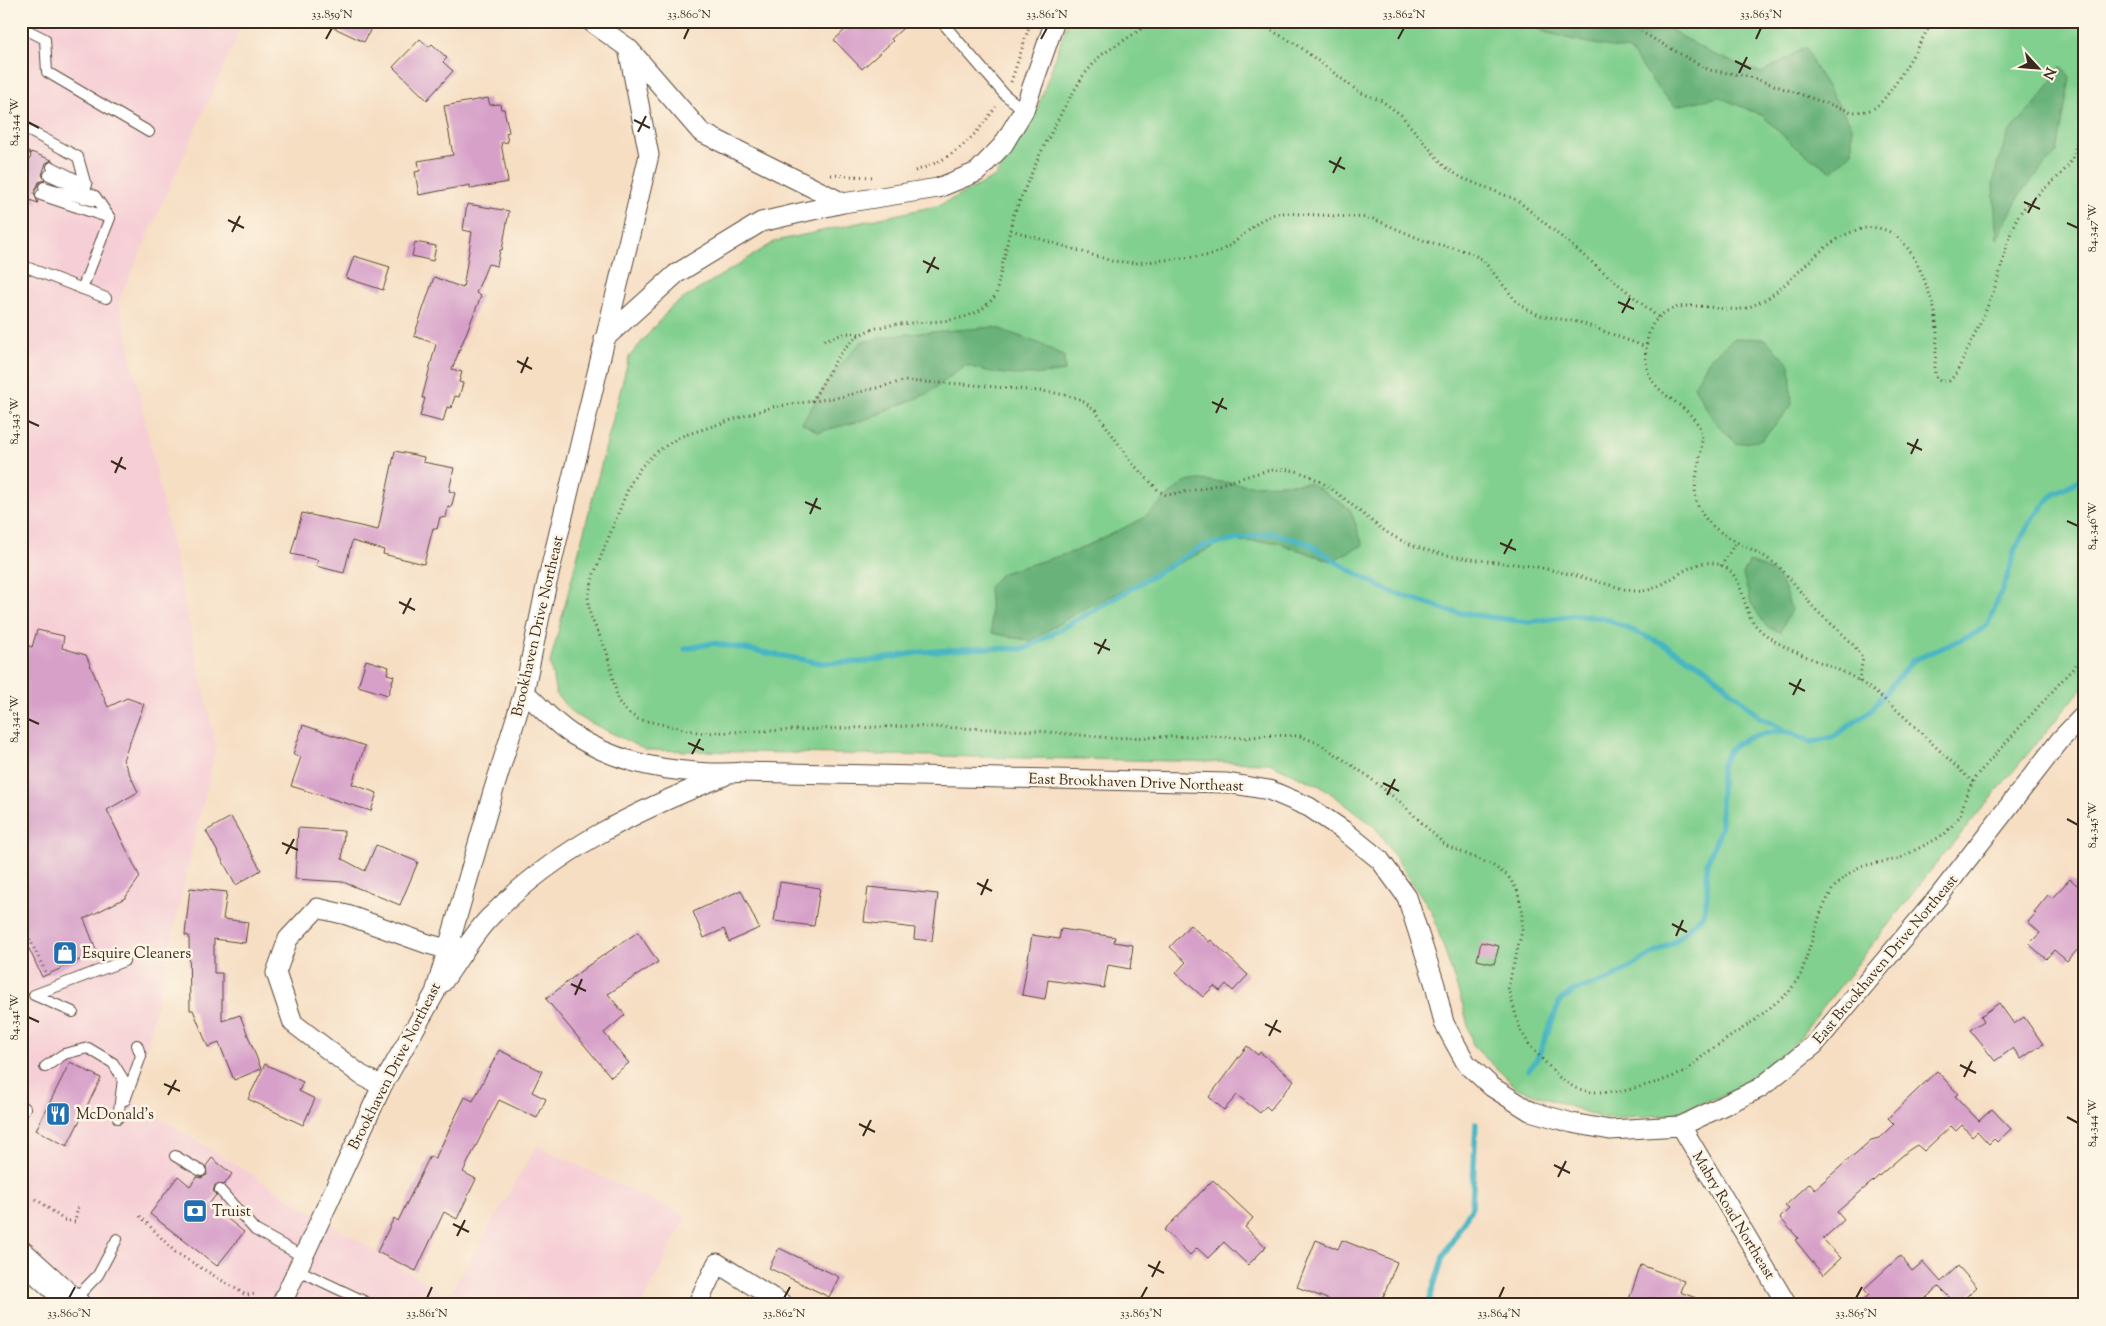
<svg xmlns="http://www.w3.org/2000/svg" width="2106" height="1326" viewBox="0 0 2106 1326" font-family="'Sorts Mill Goudy',serif">
<style>
.built{fill:#f6cfd6}
.green{fill:#82d08f;stroke:#5e7d56}
.forest{fill:#69b27a;stroke:#526e4c}
.lines{fill:none;stroke-linecap:round;stroke-linejoin:round}
.stream{stroke:#48b6c3;stroke-width:5.5}
.building{fill:#d7a0c9}
.service-casing{stroke:#574537;stroke-width:12}
.minor-casing{stroke:#574537;stroke-width:21}
.trunk-casing{stroke:#574537;stroke-width:30}
.path{stroke:#574537;stroke-width:3;stroke-dasharray:1 4;stroke-linecap:butt}
.service{stroke:#fff;stroke-width:10}
.minor{stroke:#fff;stroke-width:19}
.trunk{stroke:#fff;stroke-width:28}
.ticks{fill:none;stroke:#3b2a1e;stroke-width:2}
.labels{text-anchor:middle;stroke-width:5;stroke-linejoin:round;paint-order:stroke}
.street-label{font-size:15px;fill:#3b2a1e;stroke:#fcf5e5}
.poi-label{font-size:15px;fill:#3b2a1e;stroke:#fcf5e5;text-anchor:start}
.neatline{fill:none;stroke:#3b2a1e;stroke-width:2}
.ticks-label{font-size:12px;text-anchor:middle;fill:#3b2a1e}
</style>
<rect width="100%" height="100%" fill="#fcf5e5"/>
<filter id="ink" filterUnits="userSpaceOnUse"><feTurbulence type="fractalNoise" baseFrequency=".02" numOctaves="2"/><feDisplacementMap in="SourceGraphic" scale="10" xChannelSelector="R" yChannelSelector="G"/><feConvolveMatrix kernelMatrix="1 2 1 2 8 2 1 2 1" color-interpolation-filters="sRGB"/></filter>
<filter id="wash" filterUnits="userSpaceOnUse"><feTurbulence type="fractalNoise" baseFrequency=".0096" numOctaves="4" result="noise"/><feDisplacementMap in="SourceGraphic" scale="20" xChannelSelector="R" yChannelSelector="G"/><feGaussianBlur stdDeviation="1.12" result="paint"/><feColorMatrix in="noise" values="0 0 0 0 0 0 0 0 0 0 0 0 0 0 0 0 0 1.4 0 .05"/><feComposite in="paint" operator="in"/></filter>
<g filter="url(#wash)">
<rect width="100%" height="100%" fill="#f6dec3"/>
<path class="built" d="M21 21H244L119 300 216 746 134 1102 448 1296 537 1146 686 1216 642 1305H74L21 1245Z"/>
<path class="green" d="M1068 21H2085V685L1935 865 1790 1050 1744 1088 1669 1115 1602 1118 1517 1088 1473 1046 1463 1006 1432 912 1375 827 1324 788 1269 763 646 750 573 714 556 694 550 663 629 357 672 306 776 241 940 205 995 177 1035 116Z"/>
<path class="forest" d="M1529 21H1656L1710 53 1762 73 1806 47 1816 69 1852 126V152L1832 172 1795 147 1763 116 1719 97 1675 106 1659 90 1630 50C1596 45 1563 39 1531 27Z
M2061 66 2070 78 2057 152 2021 192 1997 239 1993 185 1998 162 2008 134 2041 97Z
M994 327 1041 344 1064 356 1065 371C1026 377 1003 377 965 365L929 393 864 420 818 432 802 423 831 376 861 342 894 335Z
M1735 338 1765 339 1790 364 1792 405 1762 440 1737 444 1713 420 1694 386 1710 358Z
M1200 480 1251 485 1310 483 1350 509 1363 545 1331 561 1275 542 1225 541 1078 612 1031 641 992 633 989 587 1002 573 1076 551 1142 519 1184 482Z
M1749 562C1780 571 1782 580 1791 610L1780 632 1767 627 1751 603 1743 575Z"/>
<g class="lines">
<path class="stream" d="M685 649 713 643 821 663 864 662 922 652 981 648 1025 649 1100 607 1203 546 1270 533 1308 543 1348 569 1389 591 1453 612 1528 622 1576 615 1604 618 1661 643 1706 668 1760 717 1786 731
M1529 1070 1537 1059 1560 1001 1573 991 1610 979 1675 941 1704 914 1707 895V863L1721 828V767L1729 750 1745 739 1766 733 1786 731 1811 742 1833 737 1870 711 1912 661 1976 633 1987 625 2006 581 2015 549 2034 516 2054 494 2085 477
M1428 1305 1443 1257 1472 1207 1476 1123"/>
</g>
<g id="blocks">
<path class="building" d="M320 21H375L364 42Z
M855 21H911L891 39 893 41 862 69 834 40Z
M420 39 429 47 432 44 447 58 443 62 453 71 427 100 393 67Z
M488 98 490 105 500 104 501 109H504L509 132 506 133 508 142 501 143 508 182 470 189V185L419 195 415 172 420 171 418 161 453 155 444 106Z
M31 152 52 160 46 163 42 175 45 180 39 182 34 193 38 203 21 197V170L28 166Z
M467 204 509 211 502 250H500L497 266 488 264 476 293 481 296 452 369 462 372 459 382 463 383 459 397 455 396 451 408 447 407 443 422 420 416 425 398H422L436 344 414 336 434 277 463 288 472 232 463 230Z
M415 242 436 246 433 261 412 256Z
M354 256 390 267 383 290 346 278Z
M395 451 424 457 423 462 454 468 449 491 455 493 451 508 448 507 446 518 440 517 437 529 433 528 424 564 383 554 384 550 352 541 344 573 316 566 318 560 291 554 302 513 378 530Z
M37 630 64 636 62 648 86 655 108 707 127 698 144 704 123 760 138 792 107 810 140 877 125 898 84 919 97 952 42 977 21 931V643L32 647Z
M366 660 389 667 387 674 394 676 388 695 358 686Z
M303 725 365 746 352 784 377 793 371 811 291 786 301 757 293 754Z
M231 817 261 870 236 885 206 831Z
M298 828 344 831 342 859 365 871 376 845 418 862 400 905 343 882 295 879Z
M2070 879 2085 892V942L2067 961 2054 950 2046 959 2029 944 2040 933 2028 922 2036 913 2034 912 2048 895 2052 898Z
M780 882 820 888 814 926 774 921Z
M868 887 938 894 932 941 914 939 915 928 864 922Z
M190 888 227 892 223 919 248 922 245 943 214 939V973H222V1021L240 1015 261 1069 234 1080 219 1043 208 1047 193 1010H190L189 936 185 935Z
M741 890 759 928 729 942 724 929 704 938 693 912Z
M1190 925 1209 942 1211 940 1248 975 1233 991 1226 984 1220 991 1214 986 1203 997 1176 973 1186 962 1170 947Z
M1061 929 1115 937 1114 942 1133 945 1130 969 1108 965 1104 988 1048 980 1045 999 1022 995 1032 935 1059 939Z
M638 932 658 962 608 994 625 1015 604 1033 629 1063 611 1077 546 999 586 967Z
M1481 942 1499 946 1494 964 1477 960Z
M1999 1003 2014 1024 2024 1017 2043 1044 2021 1059 2013 1048 1995 1061 1970 1030 1984 1021 1981 1016Z
M1247 1046 1258 1055 1260 1052 1294 1080 1270 1110 1266 1106 1260 1113 1237 1095 1224 1110 1209 1097Z
M499 1050 542 1071 532 1092 546 1099 537 1118 499 1100 463 1172 476 1179 457 1219 444 1212 416 1271 377 1252 394 1218 398 1221 430 1156 435 1159 465 1097 473 1101Z
M70 1062 101 1078 67 1146 36 1130Z
M265 1064 303 1082 299 1091 315 1099 303 1125 248 1099Z
M1937 1071 1958 1094 1955 1096 1979 1121 1992 1109 2011 1129 1997 1142 1994 1139 1989 1144 1977 1131 1972 1136 1962 1125 1956 1131 1951 1126 1924 1151 1917 1145 1909 1150 1837 1212 1844 1220 1823 1239 1841 1258 1823 1275 1795 1240 1798 1238 1780 1218 1789 1209 1785 1206 1810 1183 1815 1189 1871 1140 1879 1138 1894 1124 1888 1118Z
M212 1158 232 1174 224 1185H215L213 1191 216 1195 209 1204 244 1232 217 1266 150 1214 178 1176 190 1186 197 1177 201 1178 207 1175 206 1166Z
M1213 1180 1253 1218 1245 1227 1266 1247 1248 1265 1224 1242 1208 1258 1197 1248 1190 1255 1164 1230Z
M1316 1240 1338 1249 1342 1240 1397 1262 1380 1305H1342L1297 1287Z
M779 1248 839 1277 829 1297 769 1268Z
M1900 1256 1912 1271 1923 1262 1941 1282 1958 1266 1977 1287 1957 1305 1939 1287 1917 1305H1857L1869 1295 1864 1289Z
M1641 1265 1684 1281 1680 1292 1709 1303V1305H1627Z"/>
</g>
</g>
<g filter="url(#ink)">
<use href="#blocks" fill-opacity="0" stroke="#574537" stroke-width="1"/>
<g class="lines">
<defs>
<path id="service" d="M941 21 1005 95 1024 110
M21 27 45 39 47 72 149 132
M24 128 78 157 85 182
M21 154 25 156
M21 163H22
M52 167 87 185
M49 175 95 196 110 218 82 289
M44 187 94 201
M41 195 110 218
M21 265 106 298
M34 995 124 961
M34 995 73 1012
M45 1067 64 1054 88 1048 113 1063 123 1079 118 1118
M125 1100 141 1056 137 1045
M21 1114 25 1108
M175 1156 201 1171
M220 1190 255 1230 302 1256
M296 1269 372 1305
M73 1301 98 1275 117 1239"/>
<path id="minor" d="M629 49 701 132 843 203
M604 339 676 274 761 222 843 203 938 188 977 172 1003 145 1024 110 1055 21
M524 692C540 706 555 724 573 735 612 759 651 769 696 772 712 773 726 774 742 772L1227 783 1269 790 1309 807 1343 830 1380 860 1407 897 1435 985 1444 1023 1466 1063 1492 1087 1530 1111 1572 1123 1610 1130 1681 1126 1760 1088 1814 1045 1939 896 2061 739 2085 714
M442 983C456 964 474 932 491 916 556 849 638 810 724 776
M382 1086 361 1075 293 1023 276 973 288 939 317 908 347 915 428 944 447 949
M1681 1126 1787 1305
M281 1305 382 1086 435 993 493 792 524 692 546 587 649 155 628 48 590 21
M697 1305 717 1263 784 1305"/>
<path id="trunk" d="M21 1255 76 1305"/>
</defs>
<use href="#service" class="service-casing"/>
<use href="#minor" class="minor-casing"/>
<use href="#trunk" class="trunk-casing"/>
<path class="path" d="M1254 21 1296 44 1359 92 1382 101 1401 115 1444 166 1462 178 1517 200 1659 318
M1630 21 1645 34 1709 70 1747 76 1852 112C1861 112 1871 112 1878 105 1895 90 1919 43 1933 21
M1011 82 1031 21
M915 171C956 157 971 141 996 107
M831 175 874 177
M1011 230 1112 261 1136 263 1212 255 1231 245 1260 221 1271 215 1283 213 1371 218 1425 241 1469 252 1483 260 1516 301 1528 310 1542 316 1579 322 1646 347
M824 340 847 333 862 334
M812 401C825 381 836 353 855 338 894 309 968 339 996 294L1013 216 1040 154 1065 106 1083 76 1101 55 1154 21
M1721 566 1736 542
M1859 681 1863 658C1851 639 1834 627 1818 612 1804 598 1793 580 1778 566 1753 545 1715 540 1699 508 1686 480 1712 446 1697 423 1678 395 1642 394 1646 349 1647 340 1649 328 1655 321 1679 294 1713 312 1742 309 1751 307 1758 303 1766 299 1794 281 1813 252 1843 236 1888 212 1910 243 1925 282 1929 294 1935 307 1936 319 1939 338 1934 357 1935 376L1940 381H1949L1956 374C1970 345 1985 315 1996 284 2003 265 2008 235 2017 218 2029 196 2066 177 2073 157 2083 128 2073 90 2085 59
M1973 782C1936 749 1902 710 1861 682 1829 661 1786 655 1758 628 1741 611 1746 580 1725 567 1694 550 1670 589 1642 591 1631 592 1620 588 1610 585 1586 578 1562 572 1537 567 1486 559 1433 561 1388 533 1358 514 1326 475 1290 470 1270 467 1250 476 1231 481 1210 487 1188 492 1166 495L1159 491 1133 464 1094 409 1078 398 1050 392 963 384 903 381 841 397 772 407 679 437 655 453 641 467 630 484 594 574 588 597 590 615 607 652 618 701 627 712 638 719 702 733 909 726 1038 731 1111 738 1209 736 1245 738 1268 735 1300 736 1320 744 1365 774 1400 802 1445 845 1492 865 1508 876 1517 890 1522 910V931L1508 988 1520 1029 1530 1046 1559 1077 1575 1088 1591 1092H1620L1658 1082 1685 1072 1705 1054 1755 1020 1789 992 1801 974 1821 912 1833 888 1848 874 1861 866 1898 859 1944 835 1960 816 1966 796 1975 777 2085 655
M21 921 46 973
M36 1199 64 1220 75 1222 78 1206
M140 1216 175 1252 246 1295 256 1294"/>
<use href="#service" class="service"/>
<use href="#minor" class="minor"/>
<use href="#trunk" class="trunk"/>
</g>
</g>
<path class="ticks" d="M326 39 332 28M684 39 689 28M1041 39 1047 28M1398 39 1404 28M1756 39 1761 28M1735 61 1751 69M1739 73 1747 57M634 120 650 128M28 122 39 128M638 132 646 116M1329 161 1345 169M1333 173 1341 157M2024 202 2040 209M2028 213 2036 198M228 220 244 228M2067 223 2078 228M232 232 240 216M923 261 939 269M927 273 935 257M1618 302 1634 309M1622 313 1630 298M517 361 532 369M521 373 528 357M1212 402 1227 409M1216 413 1223 398M28 421 39 426M1907 443 1922 450M1911 454 1918 439M111 461 126 469M115 473 122 457M805 502 821 509M810 514 817 498M2067 521 2078 526M1500 543 1516 550M1504 554 1512 539M399 602 415 610M403 614 411 598M1094 643 1110 650M1098 654 1106 639M1789 683 1805 691M1793 695 1801 679M28 719 39 724M688 743 704 750M692 754 700 739M1383 783 1399 791M1387 795 1395 779M2067 819 2078 825M282 843 298 850M286 854 294 839M977 883 992 891M981 895 988 879M1672 924 1687 932M1676 936 1683 920M571 984 586 991M575 995 582 979M28 1017 39 1022M1265 1024 1281 1032M1269 1036 1277 1020M1960 1065 1976 1073M1964 1077 1972 1061M164 1084 180 1091M168 1095 176 1080M2067 1117 2078 1123M859 1124 875 1132M863 1136 871 1120M1554 1165 1570 1173M1558 1177 1566 1161M453 1224 469 1232M457 1236 465 1220M1148 1265 1164 1273M1152 1277 1160 1261M69 1298 75 1287M427 1298 432 1287M784 1298 790 1287M1141 1298 1147 1287M1499 1298 1504 1287M1856 1298 1862 1287"/>
<defs>
<symbol id="shop-square" viewBox="-11 -11 22 22"><rect x="-9" y="-9" width="18" height="18" rx="4" fill="#1f6fb2" stroke="#fcf5e5"/><path d="M-5-2.5h2.3a2.7 3.5 0 0 1 5.4 0H5L5.5 6h-11ZM-1.5-2.5h3a1.5 2.3 0 0 0-3 0Z" fill="#fff"/></symbol>
<symbol id="restaurant-square" viewBox="-11 -11 22 22"><rect x="-9" y="-9" width="18" height="18" rx="4" fill="#1f6fb2" stroke="#fcf5e5"/><path d="M-5-6h1v4h1v-4h1v4h1v-4h1v5L-1.5 .5V6h-2V.5L-5-1ZM5-6V6H3V1.5H1.5Q1.5-4 5-6Z" fill="#fff"/></symbol>
<symbol id="bank-square" viewBox="-11 -11 22 22"><rect x="-9" y="-9" width="18" height="18" rx="4" fill="#1f6fb2" stroke="#fcf5e5"/><path d="M-6-4H6V4H-6ZM0-2.3a2.3 2.3 0 1 0 0 4.6a2.3 2.3 0 1 0 0-4.6Z" fill="#fff"/></symbol>
</defs>
<g fill-rule="evenodd">
<use href="#shop-square" x="51" y="939" width="28" height="28"/>
<use href="#restaurant-square" x="44" y="1100" width="28" height="28"/>
<use href="#bank-square" x="181" y="1197" width="28" height="28"/>
</g>
<g class="labels">
<g class="street-label">
<text transform="translate(537 626) rotate(-77)" y="5">Brookhaven Drive Northeast</text>
<text transform="translate(1136 782) rotate(2)" y="5">East Brookhaven Drive Northeast</text>
<text transform="translate(1885 959) rotate(-50)" y="5">East Brookhaven Drive Northeast</text>
<text transform="translate(394 1066) rotate(-63)" y="5">Brookhaven Drive Northeast</text>
<text transform="translate(1734 1215) rotate(59)" y="5">Mabry Road Northeast</text>
</g>
<g class="poi-label">
<text x="82" y="958">Esquire Cleaners</text>
<text x="76" y="1119">McDonald's</text>
<text x="212" y="1216">Truist</text>
</g>
</g>
<rect width="2106" height="1326" fill="none" stroke="#fcf5e5" stroke-width="55"/>
<g transform="translate(2038 68) rotate(116)" stroke="#fcf5e5" stroke-width="4" paint-order="stroke">
<path d="M0-4L9 19L0 12L-9 19Z" fill="#3b2a1e"/>
<text y="-8" font-size="14" font-weight="bold" text-anchor="middle" fill="#3b2a1e">N</text>
</g>
<rect x="28" y="28" width="2050" height="1270" class="neatline"/>
<g class="ticks-label">
<text x="332" y="18">33.859°N</text>
<text x="689" y="18">33.860°N</text>
<text x="1047" y="18">33.861°N</text>
<text x="1404" y="18">33.862°N</text>
<text x="1761" y="18">33.863°N</text>
<text transform="translate(14 122) rotate(-90)" y="4">84.344°W</text>
<text transform="translate(2092 228) rotate(-90)" y="4">84.347°W</text>
<text transform="translate(14 421) rotate(-90)" y="4">84.343°W</text>
<text transform="translate(2092 526) rotate(-90)" y="4">84.346°W</text>
<text transform="translate(14 719) rotate(-90)" y="4">84.342°W</text>
<text transform="translate(2092 825) rotate(-90)" y="4">84.345°W</text>
<text transform="translate(14 1017) rotate(-90)" y="4">84.341°W</text>
<text transform="translate(2092 1123) rotate(-90)" y="4">84.344°W</text>
<text x="69" y="1317">33.860°N</text>
<text x="427" y="1317">33.861°N</text>
<text x="784" y="1317">33.862°N</text>
<text x="1141" y="1317">33.863°N</text>
<text x="1499" y="1317">33.864°N</text>
<text x="1856" y="1317">33.865°N</text>
</g>
</svg>
